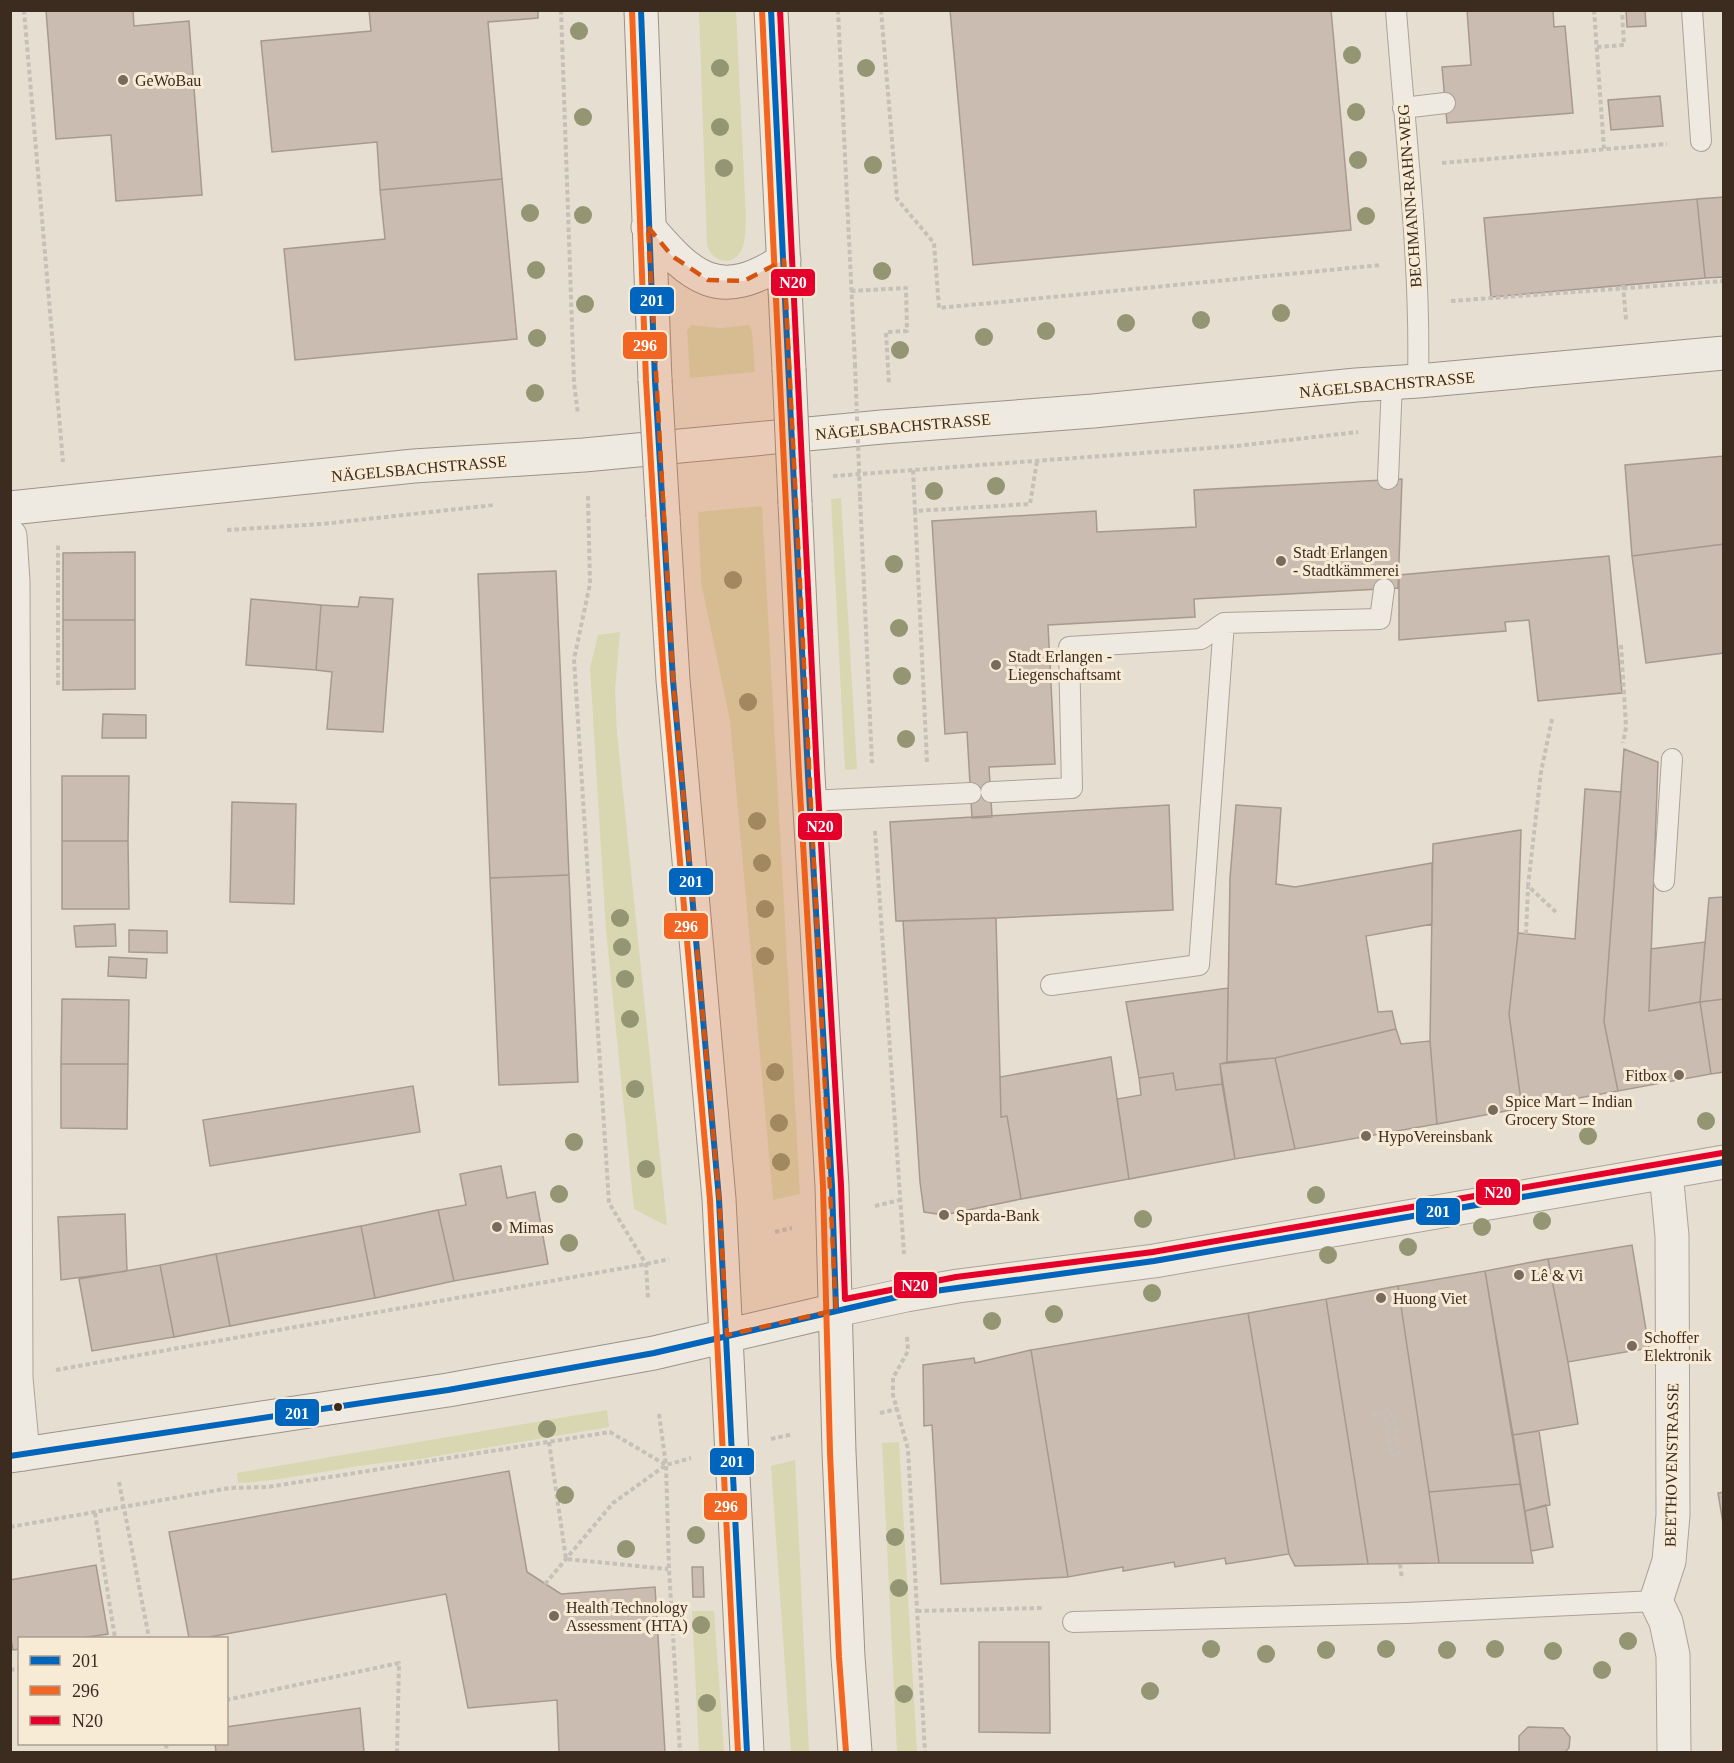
<svg xmlns="http://www.w3.org/2000/svg" width="1734" height="1763" viewBox="0 0 1734 1763" font-family="'Times New Roman',serif">
<style>
.green{fill:#d9d6b2}
.building{fill:#cabcb1;stroke:#a7998f;stroke-width:1.5}
.lines{fill:none;stroke-linecap:round;stroke-linejoin:round}
.lane-casing{stroke:#aca398;stroke-width:22}
.street-casing{stroke:#aca398;stroke-width:35}
.secondary-casing{stroke:#9c9388;stroke-width:35}
.path{stroke:#c7c0b8;stroke-width:4;stroke-dasharray:4.5 3;stroke-linecap:butt}
.lane{stroke:#eee9e1;stroke-width:20}
.street{stroke:#eee9e1;stroke-width:33}
.secondary{stroke:#eee9e1;stroke-width:33}
.secondary-bridge-casing{stroke:#9c9388;stroke-width:35;stroke-linecap:butt}
.path-bridge{stroke:#c7c0b8;stroke-width:4;stroke-dasharray:4.5 3;stroke-linecap:butt}
.secondary-bridge{stroke:#eee9e1;stroke-width:33}
.bus-1-casing{stroke:#f7ebd6;stroke-width:10}
.bus-2-casing{stroke:#f7ebd6;stroke-width:10}
.bus-3-casing{stroke:#f7ebd6;stroke-width:10}
.bus-1{stroke:#0065bd;stroke-width:6}
.bus-2{stroke:#f26522;stroke-width:6}
.bus-3{stroke:#e4002b;stroke-width:6}
.tree{fill:#949572}
.marked{fill:#d7540e;fill-opacity:0.2;stroke:#d7540e;stroke-width:4.5;stroke-dasharray:12 8;stroke-linejoin:round}
.poi-dot{fill:#786a5d;stroke:#f7ebd6;stroke-width:2}
.bus-dot{fill:#3c2b1f;stroke:#f7ebd6;stroke-width:2}
.labels{text-anchor:middle;stroke-width:6;stroke-linejoin:round;paint-order:stroke}
.poi-label{font-size:16px;fill:#3c2b1f;stroke:#f7ebd6;text-anchor:start}
.street-label{font-size:16px;fill:#3c2b1f;stroke:#f7ebd6}
.line-badge{stroke:#f7ebd6;stroke-width:2}
.badge-label{font-size:16px;text-anchor:middle;font-weight:bold;fill:#fff}
</style>
<rect width="100%" height="100%" fill="#e6ded0"/>
<path class="green" d="M699 11H736L746 218C745 228 746 242 741 251 731 269 709 260 707 243Z
M691 325 721 328 749 325 752 331 755 372 690 378 687 331Z
M841 498 857 769 845 770 831 499Z
M762 506 800 1194 773 1200 730 721 701 582 698 512Z
M620 632 615 690 617 733 667 1226 634 1209 606 930 590 668 598 635Z
M607 1410 609 1427 413 1460C354 1463 297 1480 238 1483L237 1473Z
M899 1442 917 1752H897L882 1443Z
M795 1460 809 1752H791L771 1466Z
M692 1611H714L724 1752H699Z"/>
<path class="building" d="M46 10H133L134 26 189 21 202 195 116 201 111 135 56 139Z
M369 10H538V18L488 22 502 179 380 190 377 142 272 152 261 41 371 31Z
M950 10H1331L1351 230 973 265Z
M1467 10H1553L1554 27 1565 26 1573 113 1447 123 1442 67 1471 65Z
M1626 10H1645L1646 26 1627 27Z
M1660 96 1663 126 1611 130 1608 100Z
M502 179 517 339 295 360 284 249 385 239 380 190Z
M1724 197V277L1705 278 1697 199Z
M1697 199 1705 278 1491 297 1484 218Z
M1724 456V544L1632 556 1625 465Z
M1402 479 1398 588 1194 599 1195 617 1048 625 1055 764 989 767 992 817 972 818 967 732 945 734 932 521 1096 511 1097 532 1196 527 1194 490Z
M1724 544V653L1646 663 1632 556Z
M135 552V620H63V553Z
M1609 556 1622 693 1538 701 1529 620 1505 622 1506 631 1399 640V575Z
M556 571 569 875 490 878 478 574Z
M360 597 393 599 383 732 327 729 332 672 316 670 321 605 358 607Z
M251 599 321 605 316 670 246 665Z
M63 620H135V689L63 690Z
M103 714 146 715V738H102Z
M1624 749 1658 762 1649 1011 1700 1002 1711 1074 1618 1091 1604 1022Z
M62 776H129L128 841H62Z
M1585 789 1621 792 1604 1022 1618 1091 1522 1108 1509 1014 1518 933 1575 939Z
M232 802 296 804 294 904 230 902Z
M1169 805 1173 910 996 918 896 921 890 822Z
M1236 805 1281 808 1276 884 1295 887 1432 863V924L1366 936 1378 1012 1392 1011 1396 1029 1275 1058 1227 1062 1230 878Z
M1521 830 1518 933 1509 1014 1522 1108 1437 1124 1430 1041 1433 844Z
M62 841H128L129 909H62Z
M569 875 578 1082 499 1085 490 878Z
M1724 897V999L1700 1002 1709 898Z
M996 918 1001 1117 1007 1116 1021 1199 944 1215 924 1212 920 1182 903 921Z
M115 924 116 946 76 947 74 926Z
M129 930 167 931V953L129 952Z
M1705 942 1700 1002 1649 1011 1651 949Z
M109 957 147 959 146 978 108 976Z
M1228 988 1227 1062 1220 1064 1222 1084 1176 1090 1173 1073 1139 1078 1126 1002Z
M62 999 129 1000 128 1064H61Z
M1724 999V1072L1711 1074 1700 1002Z
M1396 1029 1401 1044 1430 1041 1437 1124 1295 1149 1275 1058Z
M1111 1057 1129 1179 1021 1199 1007 1116 1001 1117 1000 1077Z
M1275 1058 1295 1149 1235 1159 1220 1064Z
M61 1064H128L127 1129 61 1128Z
M1173 1073 1176 1090 1222 1084 1235 1159 1129 1179 1117 1099 1141 1095 1139 1078Z
M413 1086 420 1132 210 1166 203 1120Z
M501 1166 507 1198 535 1192 548 1264 454 1281 438 1210 466 1205 460 1174Z
M438 1210 454 1281 375 1298 361 1226Z
M125 1214 127 1271 61 1280 58 1217Z
M361 1226 375 1298 230 1326 216 1254Z
M1632 1245 1649 1348 1568 1362 1548 1259Z
M216 1254 230 1326 174 1337 160 1265Z
M1548 1259 1568 1362 1578 1424 1513 1435 1485 1271Z
M160 1265 174 1337 92 1351 79 1279Z
M1485 1271 1520 1484 1429 1492 1398 1286Z
M1398 1286 1429 1492 1439 1563 1368 1564 1326 1299Z
M1326 1299 1368 1564 1295 1566 1289 1554 1248 1313Z
M1248 1313 1289 1554 1226 1564 1225 1558 1175 1567 1174 1562 1123 1571V1567L1068 1577 1031 1350Z
M1031 1350 1068 1577 941 1584 932 1425 924 1426 923 1365 974 1358 975 1363Z
M1539 1431 1550 1505 1525 1511 1513 1435Z
M509 1471 527 1572 561 1594 655 1587 665 1752H559L557 1700 468 1708 446 1594 204 1638H189L169 1532Z
M1520 1484 1533 1563H1439L1429 1492Z
M1724 1492V1529L1718 1493Z
M1546 1505 1553 1547 1531 1551 1525 1511Z
M96 1565 108 1634 81 1638H20V1649L13 1650 10 1634V1580Z
M692 1567H703L704 1597H693Z
M979 1642H1049L1050 1733 979 1732Z
M360 1708 364 1752H216L215 1744H226V1727Z
M1528 1727 1563 1728 1570 1737 1569 1748 1565 1752H1519V1736Z"/>
<g class="lines">
<defs>
<path id="lane" d="M1396 10C1405 133 1421 259 1418 381
M1692 10 1701 141
M1403 108 1445 103
M1388 479 1392 383
M991 792 1072 788 1069 647 1201 639 1224 623 1380 619 1384 589
M809 801 971 793
M1664 881 1672 759
M1051 985 1199 965 1224 623
M1073 1622 1406 1613 1656 1601"/>
<path id="street" d="M10 536 13 581 16 1378 23 1454
M1666 1172 1672 1236 1673 1515 1669 1561 1656 1601 1666 1622 1673 1655 1674 1752
M836 1310 906 1295 958 1286 1154 1261 1724 1162"/>
<path id="secondary" d="M641 10 655 380
M771 10 789 369
M648 227C692 279 720 303 784 260
M795 503 808 775 832 1186 839 1452 848 1657 855 1752
M10 508 414 466 584 455 882 427 1093 411 1356 385 1418 381 1724 353
M663 516 673 680 719 1199 747 1752
M10 1456 448 1390 654 1353 836 1310"/>
</defs>
<use href="#lane" class="lane-casing"/>
<use href="#street" class="street-casing"/>
<use href="#secondary" class="secondary-casing"/>
<path class="path" d="M24 10 63 462
M561 10 574 383 578 414
M838 10 855 364
M881 10 897 199 934 243 939 308 1381 265
M1594 10 1604 149
M1597 47 1624 45 1622 10
M1442 163 1667 144
M1623 285 1626 320
M851 291 906 288 907 331 886 332 889 385
M1451 301 1724 281
M913 470 915 511
M833 476 1236 446 1358 432
M588 496 590 584 574 659 609 1203 646 1264 648 1298
M860 497 872 763
M227 530 322 524 494 505
M1621 645 1626 727 1623 743
M58 685V543
M1552 719 1541 772 1528 886 1557 913
M927 762 915 511 1030 504 1037 461
M875 831 904 1254
M1526 934 1528 887
M875 1206 900 1200
M775 1232 792 1228
M907 1337 908 1351 893 1378V1395L908 1449 925 1752
M56 1370 646 1264 669 1259
M880 1413 897 1409
M659 1414 666 1465 669 1569 680 1752
M1372 1415 1379 1414 1386 1418 1391 1455 1399 1454 1394 1418 1385 1408
M771 1439 793 1434
M549 1442 566 1559 668 1569
M119 1482 149 1638
M95 1513 115 1638
M10 1527 230 1488 268 1487 610 1432 666 1465
M1400 1564 1402 1579
M545 1584 613 1503 666 1465 691 1458
M917 1611 1042 1608
M10 1670 20 1668
M226 1700 399 1663 397 1752
M166 1744 167 1752"/>
<use href="#lane" class="lane"/>
<use href="#street" class="street"/>
<use href="#secondary" class="secondary"/>
<defs>
<path id="secondary-bridge" d="M789 369 795 503
M655 380 663 516"/>
</defs>
<use href="#secondary-bridge" class="secondary-bridge-casing"/>
<path class="path-bridge" d="M855 364 860 497"/>
<use href="#secondary-bridge" class="secondary-bridge"/>
<defs>
<path id="bus-1" d="M641 10 655 380 673 680 719 1199 747 1752
M771 10 808 775 832 1186 836 1310
M10 1456 448 1390 654 1353 906 1295 1154 1261 1724 1162"/>
<path id="bus-2" d="M632 10 646 380 664 681 710 1200 738 1752
M762 10 799 775 823 1186 830 1452 839 1657 846 1752"/>
<path id="bus-3" d="M780 10 817 775 841 1185 845 1299 956 1277 1153 1252 1722 1153"/>
</defs>
<use href="#bus-1" class="bus-1-casing"/>
<use href="#bus-2" class="bus-2-casing"/>
<use href="#bus-3" class="bus-3-casing"/>
<use href="#bus-1" class="bus-1"/>
<use href="#bus-2" class="bus-2"/>
<use href="#bus-3" class="bus-3"/>
</g>
<g class="tree">
<circle cx="579" cy="31" r="9"/>
<circle cx="1352" cy="55" r="9"/>
<circle cx="720" cy="68" r="9"/>
<circle cx="866" cy="68" r="9"/>
<circle cx="1356" cy="112" r="9"/>
<circle cx="583" cy="117" r="9"/>
<circle cx="720" cy="127" r="9"/>
<circle cx="1358" cy="160" r="9"/>
<circle cx="873" cy="165" r="9"/>
<circle cx="724" cy="168" r="9"/>
<circle cx="530" cy="213" r="9"/>
<circle cx="583" cy="215" r="9"/>
<circle cx="1366" cy="216" r="9"/>
<circle cx="536" cy="270" r="9"/>
<circle cx="882" cy="271" r="9"/>
<circle cx="585" cy="304" r="9"/>
<circle cx="1281" cy="313" r="9"/>
<circle cx="1201" cy="320" r="9"/>
<circle cx="1126" cy="323" r="9"/>
<circle cx="1046" cy="331" r="9"/>
<circle cx="984" cy="337" r="9"/>
<circle cx="537" cy="338" r="9"/>
<circle cx="900" cy="350" r="9"/>
<circle cx="535" cy="393" r="9"/>
<circle cx="996" cy="486" r="9"/>
<circle cx="934" cy="491" r="9"/>
<circle cx="894" cy="564" r="9"/>
<circle cx="733" cy="580" r="9"/>
<circle cx="899" cy="628" r="9"/>
<circle cx="902" cy="676" r="9"/>
<circle cx="748" cy="702" r="9"/>
<circle cx="906" cy="739" r="9"/>
<circle cx="757" cy="821" r="9"/>
<circle cx="762" cy="863" r="9"/>
<circle cx="765" cy="909" r="9"/>
<circle cx="620" cy="918" r="9"/>
<circle cx="622" cy="947" r="9"/>
<circle cx="765" cy="956" r="9"/>
<circle cx="625" cy="979" r="9"/>
<circle cx="630" cy="1019" r="9"/>
<circle cx="775" cy="1072" r="9"/>
<circle cx="635" cy="1089" r="9"/>
<circle cx="1706" cy="1121" r="9"/>
<circle cx="779" cy="1123" r="9"/>
<circle cx="1588" cy="1136" r="9"/>
<circle cx="574" cy="1142" r="9"/>
<circle cx="781" cy="1162" r="9"/>
<circle cx="646" cy="1169" r="9"/>
<circle cx="559" cy="1194" r="9"/>
<circle cx="1316" cy="1195" r="9"/>
<circle cx="1143" cy="1219" r="9"/>
<circle cx="1542" cy="1221" r="9"/>
<circle cx="1482" cy="1227" r="9"/>
<circle cx="569" cy="1243" r="9"/>
<circle cx="1408" cy="1247" r="9"/>
<circle cx="1328" cy="1255" r="9"/>
<circle cx="1152" cy="1293" r="9"/>
<circle cx="1054" cy="1314" r="9"/>
<circle cx="992" cy="1321" r="9"/>
<circle cx="547" cy="1429" r="9"/>
<circle cx="565" cy="1495" r="9"/>
<circle cx="696" cy="1535" r="9"/>
<circle cx="895" cy="1537" r="9"/>
<circle cx="626" cy="1549" r="9"/>
<circle cx="899" cy="1588" r="9"/>
<circle cx="701" cy="1625" r="9"/>
<circle cx="1628" cy="1641" r="9"/>
<circle cx="1211" cy="1649" r="9"/>
<circle cx="1386" cy="1649" r="9"/>
<circle cx="1495" cy="1649" r="9"/>
<circle cx="1326" cy="1650" r="9"/>
<circle cx="1447" cy="1650" r="9"/>
<circle cx="1553" cy="1651" r="9"/>
<circle cx="1266" cy="1654" r="9"/>
<circle cx="1602" cy="1670" r="9"/>
<circle cx="1150" cy="1691" r="9"/>
<circle cx="904" cy="1694" r="9"/>
<circle cx="707" cy="1703" r="9"/>
</g>
<path class="marked" d="M648 227 672 256 708 280 744 281 784 260 836 1310 727 1335 719 1199 673 680Z"/>
<g class="poi-dot">
<circle cx="123" cy="80" r="6"/>
<circle cx="1281" cy="561" r="6"/>
<circle cx="996" cy="665" r="6"/>
<circle cx="1679" cy="1075" r="6"/>
<circle cx="1493" cy="1110" r="6"/>
<circle cx="1366" cy="1136" r="6"/>
<circle cx="944" cy="1215" r="6"/>
<circle cx="497" cy="1227" r="6"/>
<circle cx="1519" cy="1275" r="6"/>
<circle cx="1381" cy="1298" r="6"/>
<circle cx="1632" cy="1346" r="6"/>
<circle cx="554" cy="1616" r="6"/>
</g>
<circle class="bus-dot" cx="338" cy="1407" r="5"/>
<g class="labels">
<g class="poi-label">
<text x="135" y="86">GeWoBau</text>
<text x="1293" y="558">Stadt Erlangen<tspan x="1293" dy="18">- Stadtkämmerei</tspan></text>
<text x="1008" y="662">Stadt Erlangen -<tspan x="1008" dy="18">Liegenschaftsamt</tspan></text>
<text x="1667" y="1081" text-anchor="end">Fitbox</text>
<text x="1505" y="1107">Spice Mart – Indian<tspan x="1505" dy="18">Grocery Store</tspan></text>
<text x="1378" y="1142">HypoVereinsbank</text>
<text x="956" y="1221">Sparda-Bank</text>
<text x="509" y="1233">Mimas</text>
<text x="1531" y="1281">Lê &amp; Vi</text>
<text x="1393" y="1304">Huong Viet</text>
<text x="1644" y="1343">Schoffer<tspan x="1644" dy="18">Elektronik</tspan></text>
<text x="566" y="1613">Health Technology<tspan x="566" dy="18">Assessment (HTA)</tspan></text>
</g>
<g class="street-label">
<text transform="translate(1409 196) rotate(-94)" y="6">BECHMANN-RAHN-WEG</text>
<text transform="translate(1387 384) rotate(-5)" y="6">NÄGELSBACHSTRASSE</text>
<text transform="translate(903 426) rotate(-5)" y="6">NÄGELSBACHSTRASSE</text>
<text transform="translate(419 468) rotate(-5)" y="6">NÄGELSBACHSTRASSE</text>
<text transform="translate(1671 1465) rotate(-89)" y="6">BEETHOVENSTRASSE</text>
</g>
</g>
<g class="line-badge">
<rect x="770" y="268" width="46" height="29" rx="6" fill="#e4002b"/>
<rect x="629" y="286" width="46" height="29" rx="6" fill="#0065bd"/>
<rect x="622" y="331" width="46" height="29" rx="6" fill="#f26522"/>
<rect x="797" y="812" width="46" height="29" rx="6" fill="#e4002b"/>
<rect x="668" y="867" width="46" height="29" rx="6" fill="#0065bd"/>
<rect x="663" y="912" width="46" height="28" rx="6" fill="#f26522"/>
<rect x="1475" y="1178" width="46" height="28" rx="6" fill="#e4002b"/>
<rect x="1415" y="1197" width="46" height="29" rx="6" fill="#0065bd"/>
<rect x="893" y="1271" width="45" height="28" rx="6" fill="#e4002b"/>
<rect x="274" y="1398" width="46" height="29" rx="6" fill="#0065bd"/>
<rect x="709" y="1447" width="46" height="29" rx="6" fill="#0065bd"/>
<rect x="703" y="1492" width="45" height="29" rx="6" fill="#f26522"/>
</g>
<g class="badge-label">
<text x="793" y="288">N20</text>
<text x="652" y="306">201</text>
<text x="645" y="351">296</text>
<text x="820" y="832">N20</text>
<text x="691" y="887">201</text>
<text x="686" y="932">296</text>
<text x="1498" y="1198">N20</text>
<text x="1438" y="1217">201</text>
<text x="915" y="1291">N20</text>
<text x="297" y="1419">201</text>
<text x="732" y="1467">201</text>
<text x="726" y="1512">296</text>
</g>
<rect width="1734" height="1763" fill="none" stroke="#3c2b1f" stroke-width="24"/>
<rect x="18" y="1637" width="210" height="108" fill="#f7ebd6" stroke="#ac9e8d" stroke-width="1.5"/>
<rect x="30" y="1656" width="30" height="9" fill="#0065bd" stroke="#ac9e8d" stroke-width="1.5"/>
<text x="72" y="1667" font-size="18" fill="#3c2b1f">201</text>
<rect x="30" y="1686" width="30" height="9" fill="#f26522" stroke="#ac9e8d" stroke-width="1.5"/>
<text x="72" y="1697" font-size="18" fill="#3c2b1f">296</text>
<rect x="30" y="1716" width="30" height="9" fill="#e4002b" stroke="#ac9e8d" stroke-width="1.5"/>
<text x="72" y="1727" font-size="18" fill="#3c2b1f">N20</text>
</svg>
